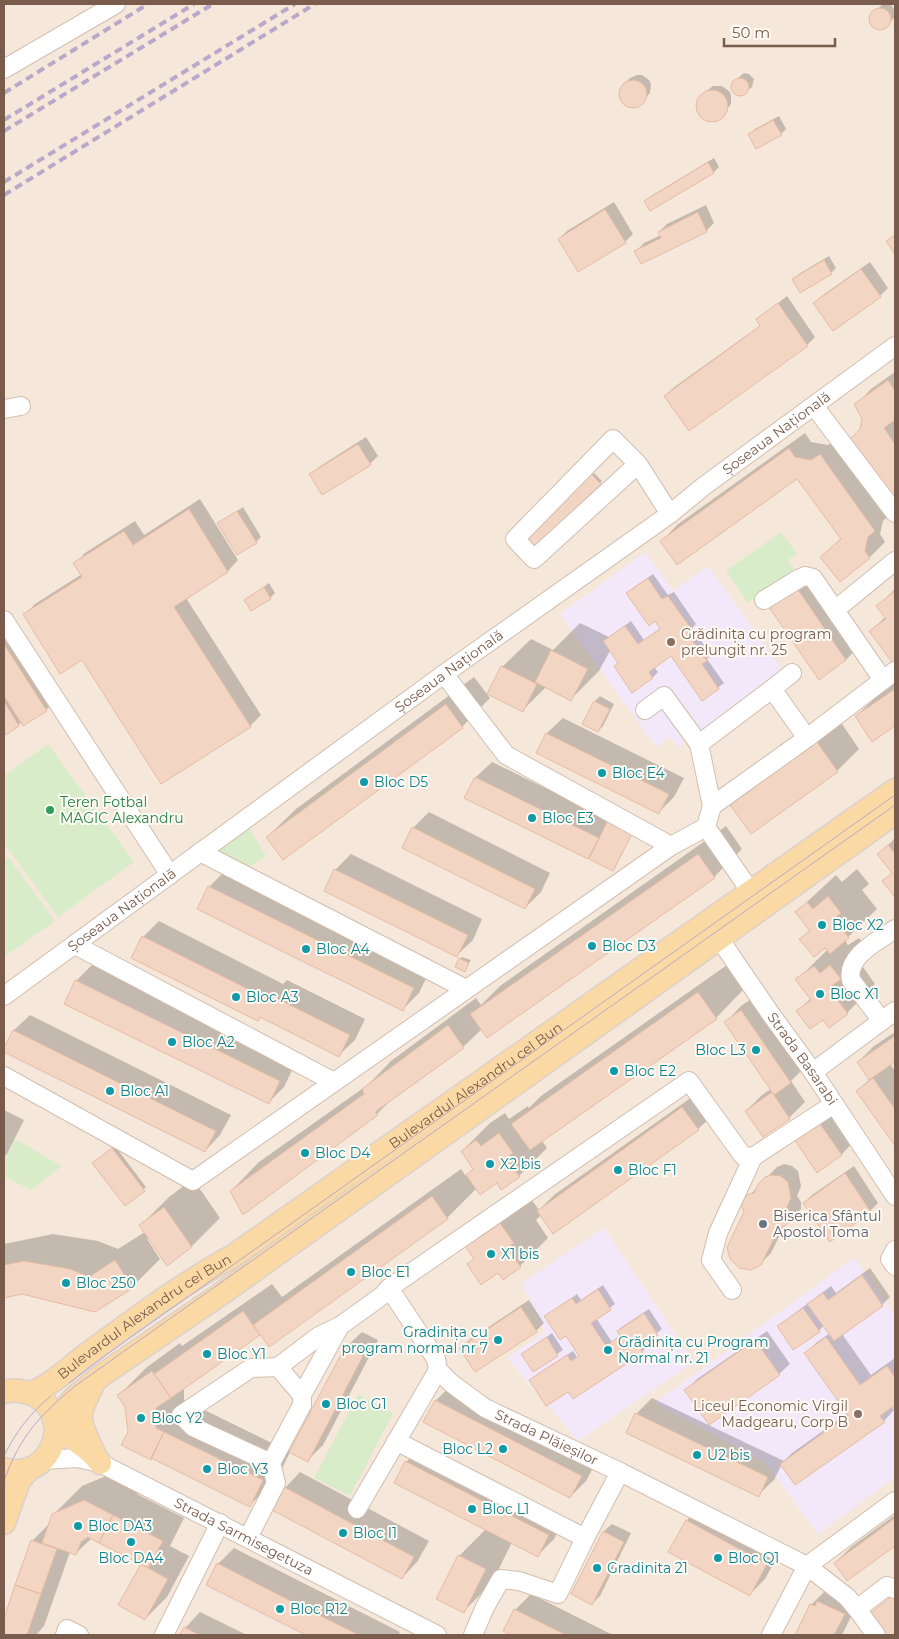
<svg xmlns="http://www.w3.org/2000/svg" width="899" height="1639" viewBox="0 0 899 1639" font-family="Montserrat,sans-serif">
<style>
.residential{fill:#f5e8da}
.education{fill:#f3e8fa}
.green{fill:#d8ecc9}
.shadow{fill:#0003}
.building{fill:#f3d5c3;stroke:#e6bba3}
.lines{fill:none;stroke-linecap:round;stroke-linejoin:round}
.minor-casing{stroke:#d1beb0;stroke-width:20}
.major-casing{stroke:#dad1cd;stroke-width:25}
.minor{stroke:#fff;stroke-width:18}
.major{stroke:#fbd9a5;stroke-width:22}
.tram{stroke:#b9a8c9;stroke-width:1}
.rail{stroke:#b9a8c9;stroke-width:4;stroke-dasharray:8 5;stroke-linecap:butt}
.education-dot{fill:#8d6e63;stroke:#fffaf3;stroke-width:2}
.culture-dot{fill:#0f9aa8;stroke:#fffaf3;stroke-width:2}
.leisure-dot{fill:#2e9e5b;stroke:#fffaf3;stroke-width:2}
.worship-dot{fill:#6b7280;stroke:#fffaf3;stroke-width:2}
.labels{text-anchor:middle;stroke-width:4;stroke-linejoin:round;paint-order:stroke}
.street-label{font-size:14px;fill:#7a5c4d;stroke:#fffaf3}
.education-label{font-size:14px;fill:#785e54;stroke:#fffaf3;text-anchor:start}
.culture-label{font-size:14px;fill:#0d838f;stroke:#fffaf3;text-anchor:start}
.leisure-label{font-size:14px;fill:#27864d;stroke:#fffaf3;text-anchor:start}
.worship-label{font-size:14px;fill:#5b616d;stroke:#fffaf3;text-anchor:start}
</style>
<rect width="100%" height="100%" fill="#fdf6ec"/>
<path class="residential" d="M4 4H895V1635H4Z"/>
<path class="education" d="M645 552 673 591 708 566 783 670 678 747 670 737 656 747 560 614Z
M604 1228 694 1362 578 1441 507 1358 545 1332 522 1283Z
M854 1258 895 1315V1477L818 1534 765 1462 655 1403Z"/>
<path class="green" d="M781 532 797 554 788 560 794 570 748 603 726 571Z
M48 744 134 862 58 917 4 843V776Z
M248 826 266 856 246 869 218 855 221 843Z
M8 857 55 921 4 957V860Z
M15 1139 62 1166 31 1190 4 1176V1161Z
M358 1394 393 1413 350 1496 314 1478Z"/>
<path class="shadow" d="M883 4 891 5 895 10 894 18 883 28H877L871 22V15Z
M744 73 749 74 754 79 752 87 741 95 734 93 732 87 733 82Z
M637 75H642L649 80 651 84 650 93 639 105 628 106 622 101 620 93 624 84 630 78Z
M713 86H722L729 91 731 95V104L722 116 713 120 705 119 698 111V101L700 96Z
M779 116 786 129 781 134H750L755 129Z
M714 158 719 167 714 172 651 209 645 201 651 196Z
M614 202 633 234 625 242 559 239 567 231Z
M706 205 714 223 706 231 636 251 644 243 661 235 659 232 667 224Z
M829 256 836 268 831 273 801 291 793 279 799 274Z
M870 262 888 288 880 296 815 303 823 295Z
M787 296 815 337 807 345 690 430 665 396 673 388 761 325 758 319Z
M895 372V501L861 430 863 418 856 405 871 389Z
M805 433 811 442 828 445 836 439 890 514 883 521 880 534 885 542 870 557H822L841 538 798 477 662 541 677 525Z
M366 437 378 456 370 464 311 474 319 467Z
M594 473 602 481 533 548 526 541Z
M200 499 238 560 228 571 186 598 261 715 250 726 82 658 24 615 35 604 82 574 75 564 85 553 135 521 144 535Z
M243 507 261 537 256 542 219 523Z
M813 573 861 644 846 660 786 591Z
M653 574 668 595 674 592 696 624 692 628 711 655 707 659 724 683 702 700 671 654 654 667 658 672 653 677 619 662 611 649 599 671 571 699 546 687 523 710 502 667 531 639 553 650 580 623 609 637 631 621 644 640 661 628 633 588Z
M269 583 275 593 270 598 246 600Z
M895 589V664L871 631 886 616 878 606Z
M11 635 54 702 46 710 22 722 4 734V640Z
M474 677 490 698 462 727 267 837 296 809Z
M895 683V725L872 740 856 716 879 694Z
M600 696 614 704 603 726 598 731 583 724 595 701Z
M563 718 684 778 674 797 658 813 538 753 547 733Z
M840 721 859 749 837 771 731 805 754 783Z
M492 762 610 820 634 829 615 868 613 870 592 853 588 858 466 798 476 777Z
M429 812 550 873 541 892 525 908 413 828Z
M726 826 742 849 714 877 482 1029 463 1047 395 1096 377 1114 244 1213 231 1191 259 1162 369 1084 391 1061 476 998 481 1005 500 986Z
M895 838V895L884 881 893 872 879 854Z
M351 854 482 919 473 940 457 955 335 870Z
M857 869 869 884 862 890 877 909 845 940 848 945 859 938 868 950 858 960 875 984 847 1013 829 1026 824 1018 798 1011 811 998 797 980 828 949 825 946 801 939 810 930 796 912 836 875 842 882Z
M225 871 429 972 419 993 403 1009 209 887Z
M159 921 283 984 287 980 365 1019 355 1040 339 1055 261 1016 257 1020 143 937Z
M462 957 471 960 465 970 460 959Z
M92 965 295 1064 284 1087 268 1103 76 981Z
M727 965 744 989 716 1018 542 1141 547 1148 519 1176 477 1188 447 1218 269 1345 260 1333 184 1387V1400L290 1452 278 1477 250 1505 129 1432 126 1406 119 1395 147 1367 180 1343 182 1346 272 1284 282 1297 461 1169 466 1176 474 1168 462 1151 490 1123 505 1113 509 1119 528 1106 529 1108 541 1096Z
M757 995 806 1066 791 1081 805 1102 789 1118 746 1111 762 1095 771 1089 726 1022 741 1006Z
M30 1015 231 1115 220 1135 205 1151 4 1051 14 1030Z
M895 1032V1061L890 1064 895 1071V1144L857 1091 870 1079 858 1062 874 1046Z
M699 1092 714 1114 698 1129 541 1215 536 1220 548 1238 520 1266 498 1271 475 1258 463 1241 529 1196 539 1210 554 1195Z
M834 1107 857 1138 842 1154 817 1171 796 1139Z
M4 1110 24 1120 7 1154 4 1157Z
M115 1146 146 1187 125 1204 96 1161Z
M784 1164 792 1166 798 1171 801 1186 797 1196 801 1202V1209L785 1225 771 1253 760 1264 746 1213 745 1200 777 1167Z
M854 1166 878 1203 870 1211 804 1203 812 1195Z
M193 1179 220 1218 192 1246 167 1264 149 1238 147 1239 160 1259 132 1287 22 1292 4 1296V1244L53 1234 98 1241 118 1249 145 1232 141 1225 169 1197Z
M870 1268 890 1297 882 1305 842 1334 871 1375 895 1358V1404L892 1406 894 1410 884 1421 782 1464 774 1480 758 1495 636 1414 652 1398 784 1461 792 1453 848 1413 806 1353 816 1343 830 1333 824 1325 819 1331 778 1326 831 1286 836 1293Z
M603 1285 615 1304 596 1318 612 1342 621 1335 618 1331 623 1326 649 1309 662 1329 645 1342 647 1347 642 1352 568 1390 531 1380 536 1375 573 1351 577 1357 580 1355 566 1334 546 1316 577 1294 581 1300Z
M529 1300 544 1323 536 1331 461 1348 469 1340Z
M767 1331 790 1364 779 1374 686 1390 697 1379Z
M362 1332 378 1340 323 1445 307 1461 346 1347Z
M552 1333 563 1350 533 1370 523 1354Z
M452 1385 597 1460 586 1481 570 1497 425 1422 436 1400Z
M422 1446 564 1519 554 1539 538 1555 512 1542 492 1583 464 1611 459 1556 486 1529 395 1482 406 1462Z
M300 1472 429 1541 417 1562 402 1578 285 1488Z
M113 1473 140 1486 137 1494 184 1518 170 1546 189 1556 167 1597 145 1619 142 1564 92 1538 75 1554 70 1552 44 1626 36 1635H4V1622L32 1541 51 1522 53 1515 82 1486Z
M703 1505 782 1548 765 1579 749 1595 687 1520Z
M895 1515V1545L847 1580 835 1563 851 1547Z
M612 1524 631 1533 600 1596 592 1604 604 1531Z
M234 1548 400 1632 398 1635H309L208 1584 218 1564Z
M827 1589 860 1598 842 1635H796L811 1605Z
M531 1594 613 1635H514L505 1630 515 1610Z
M895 1595V1635H886L869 1615Z
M200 1612 247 1635H181L185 1628Z"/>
<path class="building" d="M869 19a11 11 0 1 1 22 0a11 11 0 1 1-22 0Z
M731 87a9 9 0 1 1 18 0a9 9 0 1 1-18 0Z
M619 94a14 14 0 1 1 28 0a14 14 0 1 1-28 0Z
M696 106a16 16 0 1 1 32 0a16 16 0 1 1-32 0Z
M773 120 782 135 756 149 748 134Z
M708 162 714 173 650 211 644 201Z
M605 209 626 243 578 272 558 239Z
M698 212 707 232 641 264 634 251 661 238 658 232Z
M895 235V254L886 241Z
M824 260 832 274 800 293 792 279Z
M861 269 881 297 833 331 813 303Z
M778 303 808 346 689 431 664 396 760 326 756 319Z
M888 380 895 391V420L884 428 895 444V503L850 439 860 429 862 419 854 404Z
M358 444 371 465 322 495 309 474Z
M789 448 795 457 811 460 820 454 875 531 868 537 865 551 870 558 840 582 820 557 841 539 797 479 677 565 660 541Z
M591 474 601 484 533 550 524 541Z
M189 509 228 572 174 607 251 727 161 784 82 660 60 674 23 614 82 577 73 563 124 531 133 545Z
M237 511 257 543 237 555 217 523Z
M648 578 662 599 668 596 692 630 687 633 707 661 702 664 719 689 702 701 671 656 649 672 653 678 632 693 614 666 618 663 603 641 625 626 638 644 660 629 655 621 649 626 626 593Z
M264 587 271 599 251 611 244 600Z
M797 588 846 660 819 680 769 607Z
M895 591V666L869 631 886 619 876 606Z
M4 644 47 711 23 726 4 696Z
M551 650 588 669 571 701 535 682Z
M501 666 537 684 523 712 487 694Z
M895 689V726L872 742 855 716Z
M4 701 19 726 4 736Z
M594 701 610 709 598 732 582 724Z
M446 704 463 728 283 860 266 837Z
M546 733 669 794 659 814 536 753Z
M817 742 838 772 751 834 730 805Z
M475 777 599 838 588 859 464 798Z
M608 820 633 832 613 871 589 859Z
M412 827 535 889 525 909 402 848Z
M888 845 894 852 895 850V897L882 881 892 873 877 854Z
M698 854 715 878 487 1038 470 1014Z
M334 869 468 935 457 957 324 891Z
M208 886 414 988 403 1011 197 909Z
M828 896 841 913 834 919 849 938 830 954 825 948 814 957 799 939 810 931 795 912 807 902 813 909Z
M142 936 268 999 270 995 350 1035 339 1057 260 1017 258 1021 131 958Z
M459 958 469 963 465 972 455 967Z
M830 965 841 979 829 988 848 1014 829 1028 823 1020 810 1029 796 1011 811 1000 795 979 814 966 820 973Z
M75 980 280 1081 269 1104 64 1004Z
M698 992 717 1019 530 1150 511 1124Z
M741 1010 791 1083 774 1095 724 1022Z
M448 1025 464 1048 375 1112 378 1115 243 1215 230 1191 364 1094 362 1089Z
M13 1030 216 1131 205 1152 4 1052V1048Z
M895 1036V1062L869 1080 857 1062Z
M873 1078 895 1109V1146L856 1091Z
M772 1092 790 1119 763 1137 745 1111Z
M682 1107 699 1130 553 1234 537 1211Z
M818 1121 842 1155 817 1173 794 1139Z
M499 1133 513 1153 506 1158 520 1177 501 1190 497 1183 480 1195 466 1175 473 1169 461 1151 476 1140 481 1146Z
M112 1148 145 1191 125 1206 92 1163Z
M845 1173 871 1212 830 1242 803 1203Z
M772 1175 781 1176 788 1182 791 1198 787 1207 791 1213 790 1221 785 1226 779 1228 761 1265 751 1270 739 1268 730 1259 727 1247 744 1212 742 1206 743 1199 749 1194 754 1193 759 1183 765 1177Z
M432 1196 448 1219 269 1347 253 1325Z
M164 1207 192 1247 167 1266 139 1225Z
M500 1223 514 1243 507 1248 521 1267 503 1280 498 1273 481 1285 467 1264 474 1259 462 1241 478 1230 482 1236Z
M115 1260 133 1288 95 1312 22 1294 4 1298V1265L24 1261 70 1269 89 1277Z
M862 1275 883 1306 834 1341 807 1304 823 1293 828 1300Z
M598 1289 611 1310 591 1323 606 1346 620 1336 617 1331 644 1313 658 1335 640 1347 643 1353 573 1399 568 1392 546 1406 529 1380 567 1355 571 1361 579 1356 566 1336 560 1340 544 1316 572 1298 576 1304Z
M521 1307 537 1332 475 1372 459 1348Z
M803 1308 820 1332 793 1350 777 1326Z
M243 1311 260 1335 171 1398 154 1374Z
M547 1337 558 1356 533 1372 521 1354Z
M826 1337 860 1385 887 1366 895 1377V1405L880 1416 885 1422 795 1485 780 1464 848 1415 804 1353Z
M755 1340 780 1375 709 1425 684 1390Z
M345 1347 363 1356 308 1462 289 1452Z
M152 1371 171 1398 156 1408V1428L164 1432 151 1460 121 1445 128 1432 125 1407 117 1395Z
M435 1400 582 1476 570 1498 423 1422Z
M635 1413 768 1477 759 1497 626 1433Z
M164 1432 263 1480 250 1507 151 1458Z
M405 1461 549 1535 538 1557 394 1483Z
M284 1487 414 1557 402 1579 272 1510Z
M84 1500 113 1515 99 1543 88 1537 81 1542 76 1555 42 1543 52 1514Z
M113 1515 163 1541 148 1568 99 1543Z
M895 1518V1546L847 1581 834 1563Z
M686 1520 767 1564 750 1596 668 1552Z
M603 1531 624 1542 592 1605 571 1594Z
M31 1540 57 1549 41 1594 15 1585Z
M458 1555 486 1569 464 1613 436 1599Z
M217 1563 285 1598 359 1635H306L206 1585Z
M141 1564 168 1579 145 1620 118 1605Z
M15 1585 41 1594 27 1635H4V1618Z
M892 1596 895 1600V1635H884L868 1615Z
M817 1601 845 1614 834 1635H795L810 1604 815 1606Z
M514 1609 566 1635H511L503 1631Z
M184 1627 200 1635H179Z"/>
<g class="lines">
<defs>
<g id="minor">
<path d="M4 69 116 4"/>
<path d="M814 406 895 513"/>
<path d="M4 409 21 406"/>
<path d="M638 464 534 559 515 539 613 439 638 464 670 514"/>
<path d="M764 600 800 578 805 576 813 578 883 680"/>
<path d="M835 610 895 561"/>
<path d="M4 620 170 875"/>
<path d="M444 674 506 755 671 846"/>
<path d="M772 689 792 673"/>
<path d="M645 710 664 696 699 744"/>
<path d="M712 806 699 744 772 689 807 738"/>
<path d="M706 827 751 892"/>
<path d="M200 852 466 989"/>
<path id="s1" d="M712 928 770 1013 813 1072 895 1196"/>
<path d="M75 945 334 1082"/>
<path id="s2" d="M4 996 444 674 670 514 704 486 895 346"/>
<path d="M882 1021 851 980C846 956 878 941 895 929"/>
<path d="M813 1072 895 1011"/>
<path d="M4 1076 193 1181 671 846 706 827 712 806 807 738 895 671"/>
<path d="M895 1250 890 1259 895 1266"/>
<path d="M389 1288 689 1081 743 1156 753 1157 834 1104"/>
<path d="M732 1290 711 1260 718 1233 753 1157"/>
<path id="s3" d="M278 1367 319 1336 340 1326 383 1295 389 1288 436 1359 438 1370 451 1383 485 1408 620 1472 807 1566 847 1597 857 1609 876 1635"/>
<path d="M278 1367 302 1395"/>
<path d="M396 1441 585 1538 620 1472"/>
<path id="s4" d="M43 1460 77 1458 100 1463 437 1635"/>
<path d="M271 1463 193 1427 181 1415 251 1368 278 1367"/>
<path d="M357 1509 438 1370"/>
<path d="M248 1538 276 1483 271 1463 302 1405V1395L340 1326"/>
<path d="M857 1609 887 1586 895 1589"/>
<path d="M65 1635 67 1629 79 1635"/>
<path d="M164 1635 220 1523"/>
<path d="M473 1635 485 1607 501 1579 519 1581 558 1594 585 1538"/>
<path d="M771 1635 807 1566 895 1501"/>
</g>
<g id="major">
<path d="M92 1387C75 1419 79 1421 94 1453"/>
<path d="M4 1392C14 1389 24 1391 34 1395 77 1416 50 1484 4 1469"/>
<path id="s5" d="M30 1393C52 1386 71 1365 90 1352 136 1318 182 1284 233 1256L895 790"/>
<path d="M100 1463C88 1444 67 1440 54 1421L74 1398 102 1375 221 1294 895 813"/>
<path d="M4 1523 19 1481 29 1469"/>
</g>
</defs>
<use href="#minor" class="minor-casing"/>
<use href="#major" class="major-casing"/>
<use href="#minor" class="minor"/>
<use href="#major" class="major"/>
<path class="tram" d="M69 1383 106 1355 895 795
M4 1456C15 1433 30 1413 51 1396
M4 1481C20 1436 39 1416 75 1386L895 805"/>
<path class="rail" d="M4 93 148 4
M4 120 194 4
M4 131 213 4
M4 182 295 4
M4 195 315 4"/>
</g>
<g class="education-dot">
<circle cx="671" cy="642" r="5"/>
<circle cx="858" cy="1414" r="5"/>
</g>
<g class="culture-dot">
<circle cx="602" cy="773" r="5"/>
<circle cx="364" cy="782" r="5"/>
<circle cx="532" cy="818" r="5"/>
<circle cx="822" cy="925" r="5"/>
<circle cx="592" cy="946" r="5"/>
<circle cx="306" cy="949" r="5"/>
<circle cx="820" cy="994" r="5"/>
<circle cx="236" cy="997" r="5"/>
<circle cx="172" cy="1042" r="5"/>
<circle cx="756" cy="1050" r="5"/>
<circle cx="614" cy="1071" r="5"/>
<circle cx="110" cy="1091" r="5"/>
<circle cx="305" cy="1153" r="5"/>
<circle cx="490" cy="1164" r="5"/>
<circle cx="618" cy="1170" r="5"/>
<circle cx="491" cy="1254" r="5"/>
<circle cx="351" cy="1272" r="5"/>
<circle cx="66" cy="1283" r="5"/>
<circle cx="498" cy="1340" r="5"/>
<circle cx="608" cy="1350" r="5"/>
<circle cx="207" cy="1354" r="5"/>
<circle cx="326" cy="1404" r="5"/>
<circle cx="141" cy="1418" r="5"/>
<circle cx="503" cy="1449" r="5"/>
<circle cx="697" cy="1455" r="5"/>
<circle cx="207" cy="1469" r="5"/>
<circle cx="472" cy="1509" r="5"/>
<circle cx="78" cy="1526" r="5"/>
<circle cx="343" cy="1533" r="5"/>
<circle cx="131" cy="1542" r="5"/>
<circle cx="718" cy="1558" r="5"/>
<circle cx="597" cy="1568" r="5"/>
<circle cx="280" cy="1609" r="5"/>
</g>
<circle class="leisure-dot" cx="50" cy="810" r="5"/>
<circle class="worship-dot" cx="763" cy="1224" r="5"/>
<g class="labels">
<g class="street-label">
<text dy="5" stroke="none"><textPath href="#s2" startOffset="956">Șoseaua Națională</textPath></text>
<text dy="5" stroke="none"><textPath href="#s2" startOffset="551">Șoseaua Națională</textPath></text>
<text dy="5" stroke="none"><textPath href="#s2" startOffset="146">Șoseaua Națională</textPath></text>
<text dy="5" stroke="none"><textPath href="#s1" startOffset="159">Strada Basarabi</textPath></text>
<text dy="5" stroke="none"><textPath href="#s5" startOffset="542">Bulevardul Alexandru cel Bun</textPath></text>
<text dy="5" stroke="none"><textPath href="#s5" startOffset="138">Bulevardul Alexandru cel Bun</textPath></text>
<text dy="5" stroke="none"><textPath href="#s3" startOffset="362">Strada Plăieșilor</textPath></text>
<text dy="5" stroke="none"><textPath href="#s4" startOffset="219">Strada Sarmisegetuza</textPath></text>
</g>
<g class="education-label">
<text x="681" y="639">Grădinița cu program<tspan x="681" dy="16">prelungit nr. 25</tspan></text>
<text x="848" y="1411" text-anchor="end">Liceul Economic Virgil<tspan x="848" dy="16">Madgearu, Corp B</tspan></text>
</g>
<g class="culture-label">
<text x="612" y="778">Bloc E4</text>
<text x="374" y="787">Bloc D5</text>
<text x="542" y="823">Bloc E3</text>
<text x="832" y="930">Bloc X2</text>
<text x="602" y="951">Bloc D3</text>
<text x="316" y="954">Bloc A4</text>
<text x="830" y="999">Bloc X1</text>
<text x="246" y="1002">Bloc A3</text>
<text x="182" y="1047">Bloc A2</text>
<text x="746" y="1055" text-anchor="end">Bloc L3</text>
<text x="624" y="1076">Bloc E2</text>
<text x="120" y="1096">Bloc A1</text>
<text x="315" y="1158">Bloc D4</text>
<text x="500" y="1169">X2 bis</text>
<text x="628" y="1175">Bloc F1</text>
<text x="501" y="1259">X1 bis</text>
<text x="361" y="1277">Bloc E1</text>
<text x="76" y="1288">Bloc 250</text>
<text x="488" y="1337" text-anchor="end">Gradinița cu<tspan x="488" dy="16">program normal nr 7</tspan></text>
<text x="618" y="1347">Grădinița cu Program<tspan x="618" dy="16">Normal nr. 21</tspan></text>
<text x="217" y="1359">Bloc Y1</text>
<text x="336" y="1409">Bloc G1</text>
<text x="151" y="1423">Bloc Y2</text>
<text x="493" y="1454" text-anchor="end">Bloc L2</text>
<text x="707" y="1460">U2 bis</text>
<text x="217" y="1474">Bloc Y3</text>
<text x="482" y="1514">Bloc L1</text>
<text x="88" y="1531">Bloc DA3</text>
<text x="353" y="1538">Bloc I1</text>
<text x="131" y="1563" text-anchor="middle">Bloc DA4</text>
<text x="728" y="1563">Bloc Q1</text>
<text x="607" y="1573">Gradinita 21</text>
<text x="290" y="1614">Bloc R12</text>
</g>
<g class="leisure-label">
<text x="60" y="807">Teren Fotbal<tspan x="60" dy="16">MAGIC Alexandru</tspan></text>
</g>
<g class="worship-label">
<text x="773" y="1221">Biserica Sfântul<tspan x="773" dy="16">Apostol Toma</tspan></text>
</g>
</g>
<rect width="899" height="1639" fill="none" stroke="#7a5c4d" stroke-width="10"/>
<path d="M724 38v8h111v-8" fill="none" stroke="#7a5c4d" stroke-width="2.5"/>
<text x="732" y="38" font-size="15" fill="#7a5c4d" stroke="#fffaf3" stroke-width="4" paint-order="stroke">50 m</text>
</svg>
